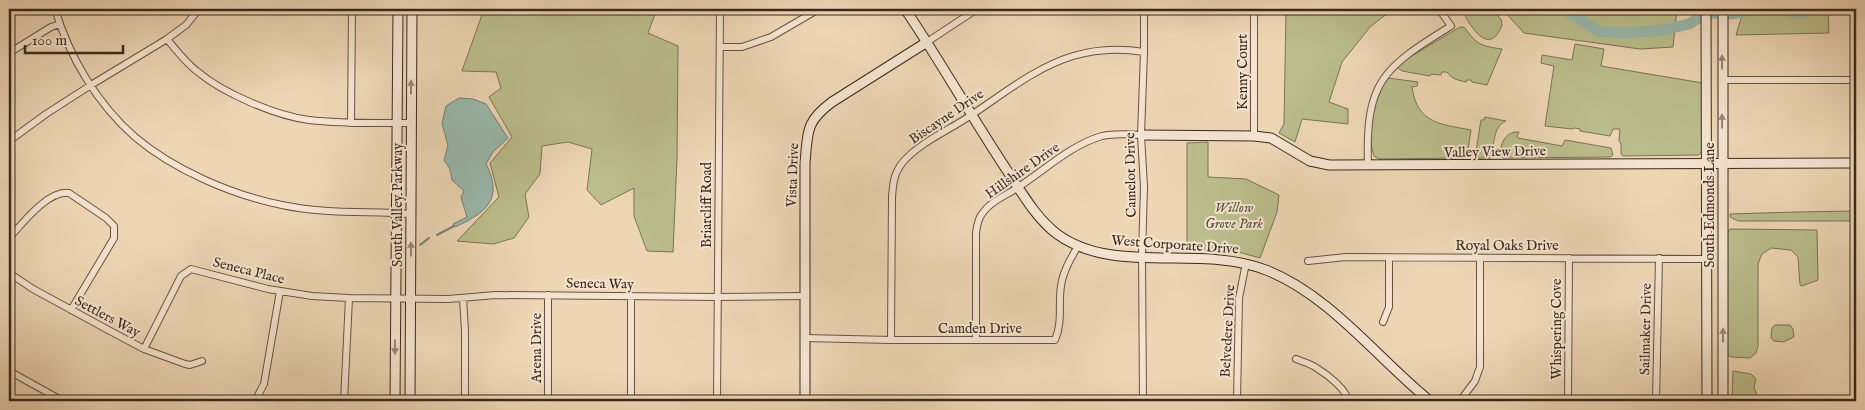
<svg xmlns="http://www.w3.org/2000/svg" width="1865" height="410" viewBox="0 0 1865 410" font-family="'IM FELL English',serif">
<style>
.green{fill:#bbbd8c;stroke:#7a7355}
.water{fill:#99b9ad;stroke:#737f74}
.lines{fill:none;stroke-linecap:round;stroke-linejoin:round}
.stream{stroke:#737f74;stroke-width:2}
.river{stroke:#99b9ad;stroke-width:11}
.street-casing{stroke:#675444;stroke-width:8}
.secondary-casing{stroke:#3a291e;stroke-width:11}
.street{stroke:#f4e4cf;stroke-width:6}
.secondary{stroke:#f4e4cf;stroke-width:9}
.oneway{fill:#978676}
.labels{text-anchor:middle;stroke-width:4;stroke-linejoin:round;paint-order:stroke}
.street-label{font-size:14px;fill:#3a291e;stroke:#f4e4cf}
.park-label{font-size:14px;font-style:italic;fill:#5a4e3a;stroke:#f4e4cf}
</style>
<rect width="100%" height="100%" fill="#eed6b5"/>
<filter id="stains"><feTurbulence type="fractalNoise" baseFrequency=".004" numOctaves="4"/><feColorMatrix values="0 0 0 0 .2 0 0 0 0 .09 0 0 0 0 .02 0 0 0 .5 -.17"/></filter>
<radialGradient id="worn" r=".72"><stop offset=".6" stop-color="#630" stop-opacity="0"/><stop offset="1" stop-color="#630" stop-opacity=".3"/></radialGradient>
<path class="green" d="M484 9H657L648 33 678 46 677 159 673 252 647 251 634 216V188L601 205 587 190 592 149 568 142 542 146 540 174 525 194 529 217 514 238 493 244 457 241 499 197 490 163 512 137 489 97 501 88 496 72 462 71Z
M1286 9H1385L1389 12 1370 27 1342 62 1329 102 1348 109V124L1302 119 1295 142 1279 133 1284 124Z
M1464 9H1491L1501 19 1502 25C1490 57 1471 28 1463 12L1462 10Z
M1502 9H1677L1673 47 1640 49 1524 33Z
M1744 9H1828L1829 33 1736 35Z
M1460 27H1464C1477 45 1481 46 1502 49L1487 85 1472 82 1471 80H1467L1466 82C1457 80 1452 79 1447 72H1442L1441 75 1431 74 1430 76 1402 71 1397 67 1403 61Z
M1575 44 1604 49 1601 66 1703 83V150L1699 155 1623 156 1621 154V144L1619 141 1620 129H1613L1610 136 1580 131V129L1575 128 1572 129 1545 126 1554 66 1541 63 1542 55 1572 60Z
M1388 78 1418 82 1417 86 1412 87C1417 124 1441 124 1471 130L1467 156 1464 158 1379 159 1374 156C1366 133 1374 97 1388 78Z
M1485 117 1506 121C1492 127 1495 145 1491 158H1477L1475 157 1481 120H1484Z
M1515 132H1519L1517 136 1518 138 1562 146 1565 140 1611 148 1613 155 1610 157 1503 158 1500 154C1501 144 1504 134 1515 132Z
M1208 142V177L1246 179 1279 195 1277 212 1260 258 1242 253 1187 248V143Z
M1856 211V221H1738L1730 217V214L1796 212Z
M1730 229 1817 230 1818 280 1802 286 1800 285 1798 257 1791 250 1771 248 1762 254 1758 264V346L1756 353 1750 358 1731 357 1726 354 1727 233Z
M1775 325H1790L1793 329 1794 337 1783 342 1774 341 1771 338 1772 328Z
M1733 371 1751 374 1756 379 1754 387 1759 401H1732Z"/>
<path class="water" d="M459 98 473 99 486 104 508 138 493 152 486 164C504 199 486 213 455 227L453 224 467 217 461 197 464 191 452 180 450 169 444 160 448 146 442 123 446 106Z"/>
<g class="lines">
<path class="stream" d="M437 235 454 226
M420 245 429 238"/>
<path class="river" d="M1563 9 1598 31 1623 33 1663 30 1689 24 1700 17 1714 13 1731 14 1759 9
M1779 9C1789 11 1801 16 1810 9"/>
<defs>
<path id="street" d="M55 9C69 56 97 104 135 137 174 170 232 195 282 205 324 214 368 211 411 214
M167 39C176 50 186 63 198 72 223 93 276 116 309 120 343 124 377 123 411 123
M927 42 977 9
M720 47H742L771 37 819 9
M9 53 51 27 60 24
M1722 80H1856
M351 123 352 9
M1254 136V9
M9 141 46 114 91 85 167 39 186 25 199 9
M1368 166C1365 81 1383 68 1451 26L1439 9
M9 238C23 223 48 190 69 193L106 218 114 226V238L71 310
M1308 261 1346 257 1707 259
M9 273 33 289 112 332 144 349 185 364 190 365 202 361
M548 295V401
M631 296V401
M463 298 465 331V401
M1383 322 1389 307V257
M805 338 891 340H1055C1063 322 1058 304 1061 286 1063 271 1071 258 1078 246
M891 340 892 197C893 183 894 173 903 162 916 146 944 132 962 121 999 98 1031 69 1073 56 1096 49 1120 48 1144 52
M976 340V232C977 227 978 221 980 217 989 201 1006 196 1020 186 1046 169 1071 145 1102 136 1115 133 1128 134 1141 135
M144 349 181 276 191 269 268 289 312 296 349 298 448 299 496 295 718 297 805 296
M1296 359C1303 362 1312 364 1318 369 1328 375 1347 390 1348 401
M9 371 63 401
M255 401 264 384 280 291
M344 401 349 298
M717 401 720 9
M1143 401 1142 256 1144 187 1141 135 1144 52V9
M1237 401 1239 298 1246 263
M1460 401 1475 381 1480 367V258
M1568 401 1569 258
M1656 401 1659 258"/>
<path id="secondary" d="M905 9C941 62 972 118 1008 172 1022 193 1036 218 1057 234 1114 276 1200 244 1266 270 1330 295 1378 359 1430 401
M1706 9 1707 401
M1723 9V401
M1141 135 1254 136 1271 138 1310 161 1329 165 1856 163
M395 401 398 9
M410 401 412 9
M805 401V163C808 132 805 122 832 102L927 42"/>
</defs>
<use href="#street" class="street-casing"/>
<use href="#secondary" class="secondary-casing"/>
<use href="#street" class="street"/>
<use href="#secondary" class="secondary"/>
</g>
<defs><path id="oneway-solid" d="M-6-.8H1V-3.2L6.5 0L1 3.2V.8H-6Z" transform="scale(1.25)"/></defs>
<g class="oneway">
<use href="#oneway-solid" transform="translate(1722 62) rotate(-90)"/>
<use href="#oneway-solid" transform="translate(411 87) rotate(-90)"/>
<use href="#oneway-solid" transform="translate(1722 121) rotate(-90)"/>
<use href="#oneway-solid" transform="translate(411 249) rotate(-90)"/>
<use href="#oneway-solid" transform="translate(1723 335) rotate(-90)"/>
<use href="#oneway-solid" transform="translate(395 347) rotate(90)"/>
</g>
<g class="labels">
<g class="street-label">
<text transform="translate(1242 72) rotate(-90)" y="5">Kenny Court</text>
<text transform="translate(946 116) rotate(-34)" y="5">Biscayne Drive</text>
<text transform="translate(1495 151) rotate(-1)" y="5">Valley View Drive</text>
<text transform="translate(1022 170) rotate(-35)" y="5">Hillshire Drive</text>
<text transform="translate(792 175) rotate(-88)" y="5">Vista Drive</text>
<text transform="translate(1130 175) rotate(-91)" y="5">Camelot Drive</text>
<text transform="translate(397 205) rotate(-90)" y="5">South Valley Parkway</text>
<text transform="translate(706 205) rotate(-90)" y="5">Briarcliff Road</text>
<text transform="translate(1709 205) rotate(-90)" y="5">South Edmonds Lane</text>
<text transform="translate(1175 244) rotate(4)" y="5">West Corporate Drive</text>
<text x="1507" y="250">Royal Oaks Drive</text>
<text transform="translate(249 270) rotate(14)" y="5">Seneca Place</text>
<text transform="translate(600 283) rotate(1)" y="5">Seneca Way</text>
<text transform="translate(108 316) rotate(28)" y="5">Settlers Way</text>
<text x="980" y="333">Camden Drive</text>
<text transform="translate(1556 329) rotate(-90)" y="5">Whispering Cove</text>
<text transform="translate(1645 329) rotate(-89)" y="5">Sailmaker Drive</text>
<text transform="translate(1227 331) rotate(-87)" y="5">Belvedere Drive</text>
<text transform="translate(536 348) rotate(-90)" y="5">Arena Drive</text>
</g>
<g class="park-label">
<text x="1234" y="212">Willow<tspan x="1234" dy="16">Grove Park</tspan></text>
</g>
</g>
<rect width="1865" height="410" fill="none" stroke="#eed6b5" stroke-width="30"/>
<rect x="10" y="10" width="1845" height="390" fill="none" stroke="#3a291e" stroke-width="2.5"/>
<rect x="15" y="15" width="1835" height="380" fill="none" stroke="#3a291e"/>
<path d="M25 45v8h98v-8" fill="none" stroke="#3a291e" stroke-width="2.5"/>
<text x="32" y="45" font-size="15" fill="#3a291e" stroke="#f4e4cf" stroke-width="4" paint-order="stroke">100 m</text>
<rect width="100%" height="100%" filter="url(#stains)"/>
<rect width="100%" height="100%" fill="url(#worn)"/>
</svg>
